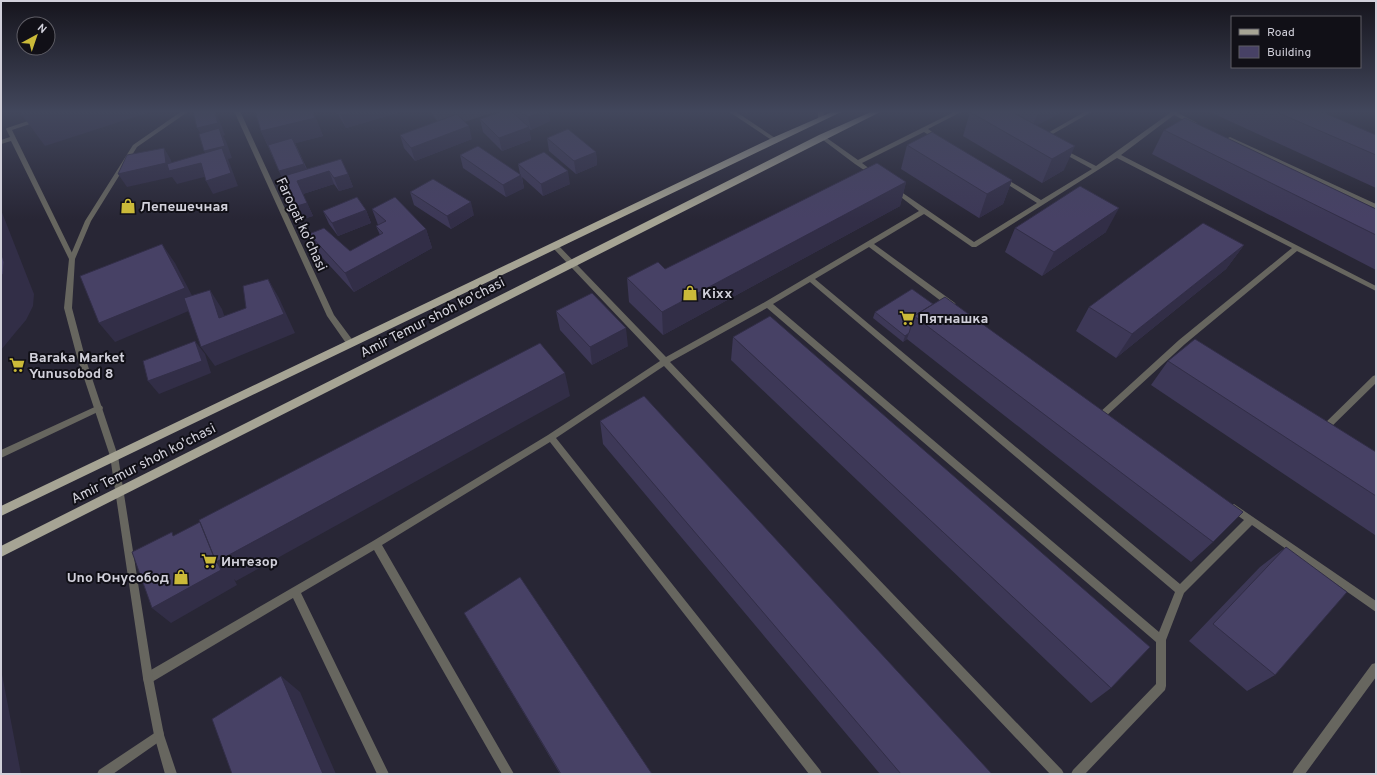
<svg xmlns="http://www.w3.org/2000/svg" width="1377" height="775" viewBox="0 0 1377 775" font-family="Overpass,sans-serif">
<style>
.green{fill:#3e3b51}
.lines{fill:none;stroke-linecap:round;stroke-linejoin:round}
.service{fill:#67665f;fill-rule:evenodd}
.minor{fill:#67665f;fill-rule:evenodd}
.primary{fill:#a6a494;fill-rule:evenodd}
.wall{fill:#3d3857}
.shaded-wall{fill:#322e47}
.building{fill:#474165;stroke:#322e47}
.labels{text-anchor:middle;stroke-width:4;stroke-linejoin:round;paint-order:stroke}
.poi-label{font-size:14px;font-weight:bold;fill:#d1d0da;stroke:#111017;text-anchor:start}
.street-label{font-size:14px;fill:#d1d0da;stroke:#111017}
</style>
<rect width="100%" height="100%" fill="#282635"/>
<path class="green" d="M429 111H497L444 129Z"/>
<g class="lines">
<path class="service" d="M234 111H240L334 315 354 342 355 344 354 346H348L327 316Z
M728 111H735L778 140 775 142 773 141Z
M818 111H824L823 120 818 119Z
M956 111H963L928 129 941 138V140H937L924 132 862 163 875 173 876 174 873 176 855 164 819 137 822 135 824 136 858 160Z
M1086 111H1093L1044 139H1040L1039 138Z
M1167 111H1179L1178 113 1197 123 1192 124 1174 115 1121 155 1376 286V291L1297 251 1185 344 1105 417H1099L1098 415 1099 413 1179 340 1292 248 1117 158 976 247H972L924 214 874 244 955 303 956 305 955 307H949L869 247 815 279 1180 584 1244 520 1231 511 1229 508 1231 505 1234 504 1376 601V612L1252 525 1184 593 1166 640V686L1165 690 1085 774H1071L1073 770 1156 684V642L767 308 670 362 1062 770 1064 774H1050L664 366 556 438 820 770 822 774H809L550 442 382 545 514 774H502L374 550 301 593 389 774H377L293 598 152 682 148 683 144 682 143 678 144 674 373 541 548 435 660 361 553 248V244H557L666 357 765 302 919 211 893 191V189H897L974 242 1037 203 999 179V177H1003L1041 200 1092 169 1059 151V149H1063L1096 166 1170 113ZM810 282 1175 592 1159 632 773 304Z
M37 118 39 119V121L12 130 75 259 72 261 69 259 11 141 1 144V140L10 137 6 129 7 128Z
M1230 137 1376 204V209L1228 140V138Z
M1376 375V383L1326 432H1320L1319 430 1320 428 1373 376Z
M99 405 102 406 103 408 102 410 1 458V450Z
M1376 663V677L1305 774H1292L1294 770 1372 664Z
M159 730 163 731 164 735 163 739 113 774H97L99 770Z"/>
<path class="minor" d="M182 111H189L137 147 91 221 75 259 72 308 85 357 118 456 153 678 164 735 177 774H165L154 735 143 678 110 456 77 357 64 308 69 259 85 221 133 145Z"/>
<path class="primary" d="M834 111H843L1 516V506L772 138Z
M873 111H882L1 557V546L819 135Z"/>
</g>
<path class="wall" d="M255 111H313L323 136 295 143 307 169 348 174 353 187 339 191 334 184 303 194 313 216 303 219 287 184H285L261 131Z
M336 111H404L346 128Z
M503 111H548L550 121 531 130 529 129 531 140 502 151 483 132 480 119Z
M973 111H1064L1037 125 1064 170 1042 183 963 136 970 112Z
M1211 111H1320L1376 135V188L1210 112Z
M1164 130 1376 209V270L1152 154Z
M400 135 472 139 415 161 404 148Z
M547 138 596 152 597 165 576 174 549 151Z
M907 145 1012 180 1003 204 979 218 901 169Z
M460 155 520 174 518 164 570 184 543 196 522 177 524 188 506 197 463 168Z
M906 182 900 206 663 335 629 302 627 278 665 269Z
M410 192 474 215 451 229 414 205Z
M372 209 426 229 432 248 354 292 318 253 309 234 350 251 380 235 376 226 378 225Z
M366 210 371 223 338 236 329 224 323 211Z
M1015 228 1106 232 1042 276 1005 252Z
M1244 245 1226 269 1116 358 1076 331 1089 307Z
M912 289 1213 542 1191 562 907 339 903 342 873 318 875 312Z
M556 311 628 346 592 365 560 330Z
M733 337 1111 688 1091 703 731 360Z
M1168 361 1376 452V534L1375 535 1151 385Z
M600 421 992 774H880L603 444Z
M1286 547 1275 675 1247 691 1189 641 1260 567Z
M464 613 652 774H560Z"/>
<path class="shaded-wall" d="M19 111H153L45 146Z
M214 111H215L219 119 225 135 223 136 226 141 232 158 228 159 238 186 213 194 206 181 211 164 204 151 205 141 197 128Z
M312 111H313L323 136 270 150 261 131Z
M355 111H404L346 128 341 115Z
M543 111H548L550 121 531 130 528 117Z
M745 111H750L744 113Z
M1039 111H1064L1032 128Z
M469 126 472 139 415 161 411 148Z
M529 127 531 140 502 151 499 138Z
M1075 146 1064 170 1042 183 1052 159Z
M164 148 171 160 173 170 201 163 208 176 177 184 172 177 127 187 118 174Z
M596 152 597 165 576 174 574 161Z
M304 164 310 177 285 184 279 171Z
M329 171 334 184 303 194 313 216 303 219 297 206V181Z
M568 171 570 184 543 196 541 184Z
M348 174 353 187 339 191 334 178Z
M521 175 524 188 506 197 503 185Z
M1012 180 1003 204 979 218 987 194Z
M906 182 900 206 663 335 662 312Z
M471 202 474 215 451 229 447 216Z
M1119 208 1106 232 1042 276 1054 252Z
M1 210 30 284 34 294 33 306 26 320 15 333 1 350Z
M366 210 371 223 338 236 332 223Z
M426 229 432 248 354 292 345 273Z
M162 244 175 263 198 307 115 342 99 323Z
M1244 245 1226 269 1116 358 1132 334Z
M268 279 279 298 295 333 215 366 201 347 219 318 210 290 222 309 231 335Z
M626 328 628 346 592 365 590 347Z
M909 333 907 339 903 342 905 336Z
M195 341 205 354 211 373 159 394 148 381Z
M565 373 570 396 236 581 234 579 237 585 171 623 152 608 216 562Z
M1 669 21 774H1Z
M281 676 300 692 336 774H323Z"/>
<path class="building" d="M193 111H214L218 123 197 128Z
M255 111H312L315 118 261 131Z
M339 111H355L341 115Z
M503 111H511L529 127 499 138 480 119Z
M519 111H543L528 117Z
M973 111H1010L1075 146 1052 159 970 112Z
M1274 111H1320L1376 135V155Z
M457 114 469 126 411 148 400 135Z
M1185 118 1376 209V235L1164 130Z
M219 128 225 146 204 151 199 134Z
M568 129 596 152 574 161 547 138Z
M932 132 1012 180 987 194 907 145Z
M292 138 304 164 279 171 268 145Z
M478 146 521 175 503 185 460 155Z
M164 148 166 163 118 174 127 155Z
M222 148 231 173 206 181 201 163 169 171 167 164Z
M544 152 568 171 541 184 518 164Z
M341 159 348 174 334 178 329 171 297 181 307 203 297 206 284 176Z
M877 163 906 182 662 312 627 278 658 262 665 269Z
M433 179 471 202 447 216 410 192Z
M1080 186 1119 208 1054 252 1015 228Z
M357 197 366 210 332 223 323 211Z
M395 197 426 229 345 273 309 234 324 228 350 251 383 233 376 226 386 221 372 209Z
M1203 223 1244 245 1132 334 1089 307Z
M162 244 185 288 99 323 80 276Z
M1 251 4 262 3 274 1 277Z
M268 279 284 314 201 347 184 298 210 290 219 318 246 308 243 286Z
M912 289 933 304 914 316 909 333 905 336 875 312Z
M592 293 626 328 590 347 556 311Z
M945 297 1243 512 1213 542 914 316Z
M770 316 1150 647 1111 688 733 337Z
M1195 339 1376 452V496L1168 361Z
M195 341 202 361 148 381 143 361Z
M540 343 565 373 216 562 199 520Z
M644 396 992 774H901L600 421Z
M200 522 216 562 218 564 221 570 152 608 132 552 172 532 173 536Z
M1286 547 1347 592 1275 675 1213 624Z
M520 577 652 774H561L464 613Z
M281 676 323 774H232L212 719Z"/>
<linearGradient id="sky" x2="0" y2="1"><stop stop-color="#16151d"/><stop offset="0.51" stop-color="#42475c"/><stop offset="1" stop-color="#42475c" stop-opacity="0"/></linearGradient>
<rect width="1377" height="219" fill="url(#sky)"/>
<defs>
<symbol id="shop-bare" viewBox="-9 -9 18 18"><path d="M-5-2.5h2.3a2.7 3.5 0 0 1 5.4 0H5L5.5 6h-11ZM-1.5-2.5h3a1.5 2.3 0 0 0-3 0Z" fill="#cbba39" stroke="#111017" stroke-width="2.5" paint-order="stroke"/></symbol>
<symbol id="supermarket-bare" viewBox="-9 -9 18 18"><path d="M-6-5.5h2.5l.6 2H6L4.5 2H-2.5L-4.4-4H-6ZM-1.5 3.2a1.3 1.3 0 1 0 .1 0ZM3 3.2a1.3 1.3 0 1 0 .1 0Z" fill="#cbba39" stroke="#111017" stroke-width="2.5" paint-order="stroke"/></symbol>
</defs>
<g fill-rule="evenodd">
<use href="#shop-bare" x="117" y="195" width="22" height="22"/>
<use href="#shop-bare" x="679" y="282" width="22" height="22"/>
<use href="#supermarket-bare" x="896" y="307" width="22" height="22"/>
<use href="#supermarket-bare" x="6" y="354" width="22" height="22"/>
<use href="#supermarket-bare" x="198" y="550" width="22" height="22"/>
<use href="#shop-bare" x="170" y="566" width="22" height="22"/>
</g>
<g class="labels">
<g class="poi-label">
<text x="140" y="211">Лепешечная</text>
<text x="702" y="298">Kixx</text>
<text x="919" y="323">Пятнашка</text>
<text x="29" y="362">Baraka Market<tspan x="29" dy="16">Yunusobod 8</tspan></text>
<text x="221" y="566">Интезор</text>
<text x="169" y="582" text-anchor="end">Uno Юнусобод</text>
</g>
<g class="street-label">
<text transform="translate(302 224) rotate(65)" y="5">Farogat ko'chasi</text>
<text transform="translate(432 317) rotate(-27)" y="5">Amir Temur shoh ko'chasi</text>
<text transform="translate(143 463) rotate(-27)" y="5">Amir Temur shoh ko'chasi</text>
</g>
</g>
<rect width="1377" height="775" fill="none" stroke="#d1d0da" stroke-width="4"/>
<rect x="1231" y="16" width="130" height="52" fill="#111017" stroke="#5e5d65"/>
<rect x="1239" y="29" width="20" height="6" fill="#a6a494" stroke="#5e5d65"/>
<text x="1267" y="36" font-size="12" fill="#d1d0da">Road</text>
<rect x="1239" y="46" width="20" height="12" fill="#474165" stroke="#5e5d65"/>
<text x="1267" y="56" font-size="12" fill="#d1d0da">Building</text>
<g transform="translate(36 36) rotate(40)"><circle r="19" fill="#111017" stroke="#5e5d65"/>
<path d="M0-3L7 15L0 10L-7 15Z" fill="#cbba39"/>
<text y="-6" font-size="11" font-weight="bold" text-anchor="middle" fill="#d1d0da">N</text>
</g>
</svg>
